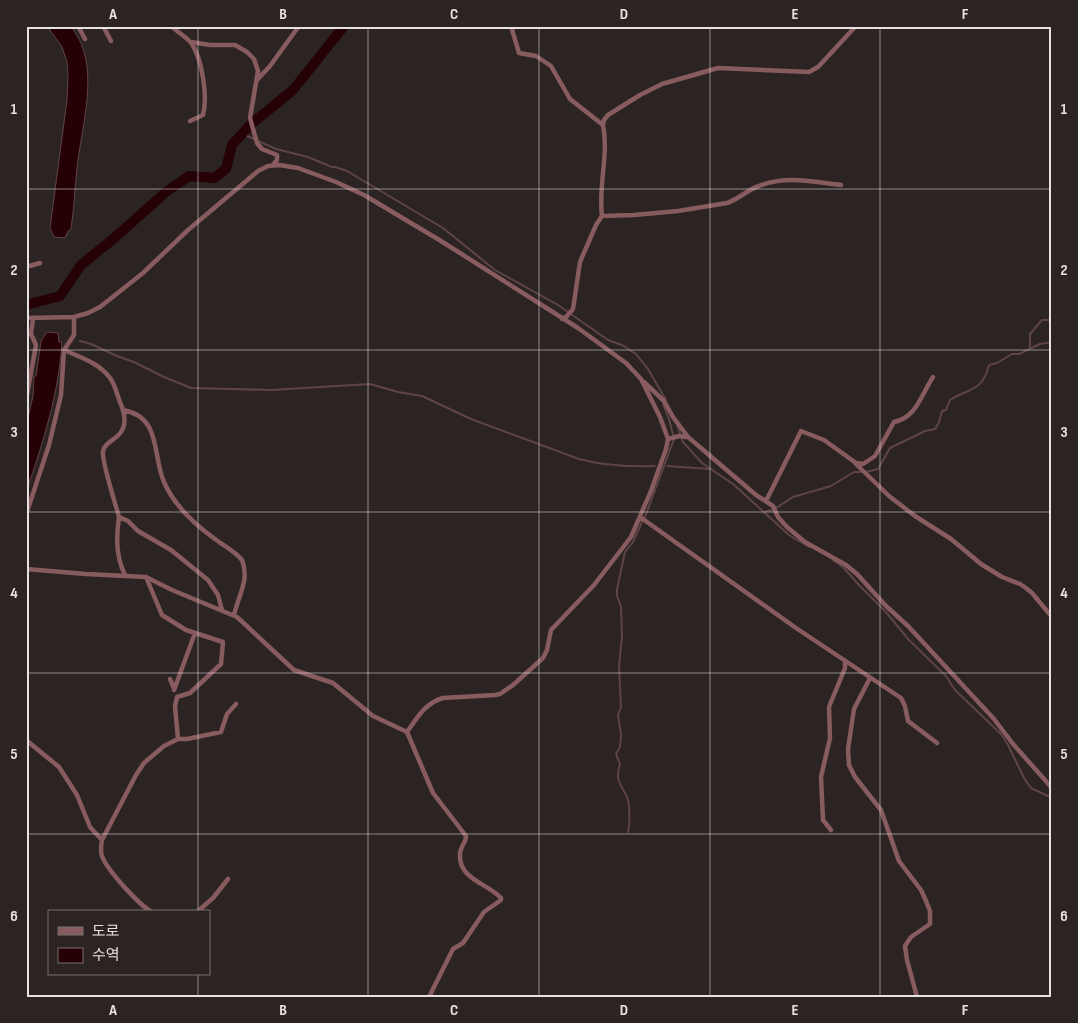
<svg xmlns="http://www.w3.org/2000/svg" width="1078" height="1023" viewBox="0 0 1078 1023" font-family="'Sofia Sans Condensed','Noto Sans KR',sans-serif">
<style>
.water{fill:#250005;stroke:#5f4447}
.lines{fill:none;stroke-linecap:round;stroke-linejoin:round}
.stream{stroke:#5f4447;stroke-width:2}
.river{stroke:#250005;stroke-width:10}
.minor{stroke:#885c5f;stroke-width:4.5}
.grid{fill:none;stroke:#e7e1e1;stroke-width:1;stroke-opacity:0.55}
.neatline{fill:none;stroke:#e7e1e1;stroke-width:2}
.grid-label{font-size:16px;text-anchor:middle;font-weight:bold;fill:#e7e1e1}
</style>
<rect width="100%" height="100%" fill="#2c2323"/>
<path class="water" d="M47 26H71C75 33 80 39 82 46 96 82 81 131 77 168 75 188 74 208 71 229L68 231 65 238 54 237 50 228 67 100 68 75 67 62 62 47Z
M47 332 58 333 59 342H62C59 393 43 443 26 492V426L33 396 34 376H36L41 341Z"/>
<g class="lines">
<path class="stream" d="M243 134 276 149 308 157 332 167H335L347 171 443 228 495 270 558 305 608 340 622 345 636 354 648 369 666 400
M80 341 91 344 117 356 134 362 164 377 191 388 271 390 370 384 398 392 422 396 471 419 579 459C604 466 629 467 655 466
M1030 348V334L1042 320H1052
M677 425 683 442 702 463 733 484 789 535 809 547
M667 466 710 469
M866 472 878 469 890 448 925 431 935 429 939 422 942 411 946 410 950 400C971 387 982 392 989 365L997 363 1012 354H1019L1040 344 1052 342
M766 511 773 510 793 497 831 486 854 472H861
M645 517 674 439 669 419 663 404
M833 560 844 568 859 585 885 611 909 640 946 676 955 690 1001 734 1008 745 1024 778 1031 788 1052 798
M628 832C630 824 630 805 627 797 620 783 615 780 620 764L616 754 620 747 621 734 618 715 621 707 619 667 622 636 621 607 617 596V589L625 552 633 542 642 522"/>
<path class="river" d="M26 305 60 296 81 265 112 240 166 192 189 176 214 178 226 169 232 145 251 124 293 90 344 26"/>
<path class="minor" d="M78 26 85 39
M103 26 111 41
M171 26C176 31 189 39 192 44 202 60 208 96 203 115L190 121
M511 26 519 53 536 56 551 66 570 99 603 125C609 155 598 186 602 216
M191 42 210 45H235L247 52 254 59 258 71 250 118 257 143 262 149 277 155V160L273 165
M257 80 270 66 299 26
M603 125 604 120 608 115 640 95 662 84 718 68 809 72 818 67 856 26
M26 267 40 263
M26 318 74 317 88 313 100 307 143 273 188 230 258 171 268 166 279 165 298 168 336 182 364 195 441 241 578 328 626 363 641 379 660 417 668 439 666 449 651 491 631 537 594 585 551 630 547 650 543 658 513 685 500 694 495 695 443 698C425 703 417 718 407 732
M562 319 566 317 573 309 580 262 596 225 602 216 634 215 678 211 727 203C739 199 747 190 759 186 786 175 813 182 841 185
M64 350C80 357 99 363 110 378 115 384 117 395 120 402 124 411 127 423 121 432 117 439 104 443 103 451 101 459 116 506 119 517
M644 382 664 401 673 417 688 437 756 495 773 506 778 517 787 527 805 542 846 565 857 574 886 606 908 626 994 719 1013 744 1052 788
M26 400 36 345 31 334 33 319
M123 410C162 417 152 455 164 482 174 505 194 524 215 539 224 546 235 551 242 560 250 580 238 596 234 615
M668 439 679 436 687 437
M856 464 889 496 915 516 951 539 981 564 1002 577 1020 584 1026 588 1032 593 1052 617
M764 500 767 499 801 431 824 440 856 463 863 464 875 456 894 422C917 417 921 395 933 377
M26 515 49 445 61 395 64 350 74 335V317
M640 517 796 628 901 698 905 706 908 721 937 743
M26 569 86 574 146 577 172 590 237 617 294 670 333 683 373 716 407 732 433 793 466 836C466 843 460 847 460 854 458 879 487 883 501 898V900L484 912 463 943 453 949 429 997
M125 575C116 557 116 538 119 517L128 521 138 531 171 550 208 580 218 595 222 610
M146 577 162 615 186 630 223 642 221 664 190 693 177 697 175 706 178 739
M870 678 854 709 848 749 849 765 855 777 881 810 899 861 921 890 926 901 930 911V924L911 937 905 946 907 960 917 997
M170 679 174 688
M174 690 195 633
M26 740 59 767 77 795 90 827 102 840
M831 830 823 820 821 777 830 738 829 707 845 668V661
M152 912C139 905 107 870 102 856 100 851 101 846 102 840L136 775 144 763 164 746 178 739H187L221 732 227 714 236 704
M197 912 213 898 228 879"/>
</g>
<path class="grid" d="M198 26V912M368 26V997M539 26V997M710 26V997M880 26V997M26 189H1052M26 350H1052M26 512H1052M26 673H1052M26 834H1052M198 974V997"/>
<rect width="1078" height="1023" fill="none" stroke="#2c2323" stroke-width="55"/>
<rect x="48" y="910" width="162" height="65" fill="#2c2323" stroke="#776f6f"/>
<rect x="58" y="927" width="25" height="8" fill="#885c5f" stroke="#776f6f"/>
<text x="92" y="936" font-size="15" fill="#e7e1e1">도로</text>
<rect x="58" y="948" width="25" height="15" fill="#250005" stroke="#776f6f"/>
<text x="92" y="960" font-size="15" fill="#e7e1e1">수역</text>
<rect x="28" y="28" width="1022" height="968" class="neatline"/>
<g class="grid-label">
<text x="113" y="19">A</text>
<text x="283" y="19">B</text>
<text x="454" y="19">C</text>
<text x="624" y="19">D</text>
<text x="795" y="19">E</text>
<text x="965" y="19">F</text>
<text x="14" y="114">1</text>
<text x="1064" y="114">1</text>
<text x="14" y="275">2</text>
<text x="1064" y="275">2</text>
<text x="14" y="437">3</text>
<text x="1064" y="437">3</text>
<text x="14" y="598">4</text>
<text x="1064" y="598">4</text>
<text x="14" y="759">5</text>
<text x="1064" y="759">5</text>
<text x="14" y="921">6</text>
<text x="1064" y="921">6</text>
<text x="113" y="1015">A</text>
<text x="283" y="1015">B</text>
<text x="454" y="1015">C</text>
<text x="624" y="1015">D</text>
<text x="795" y="1015">E</text>
<text x="965" y="1015">F</text>
</g>
</svg>
